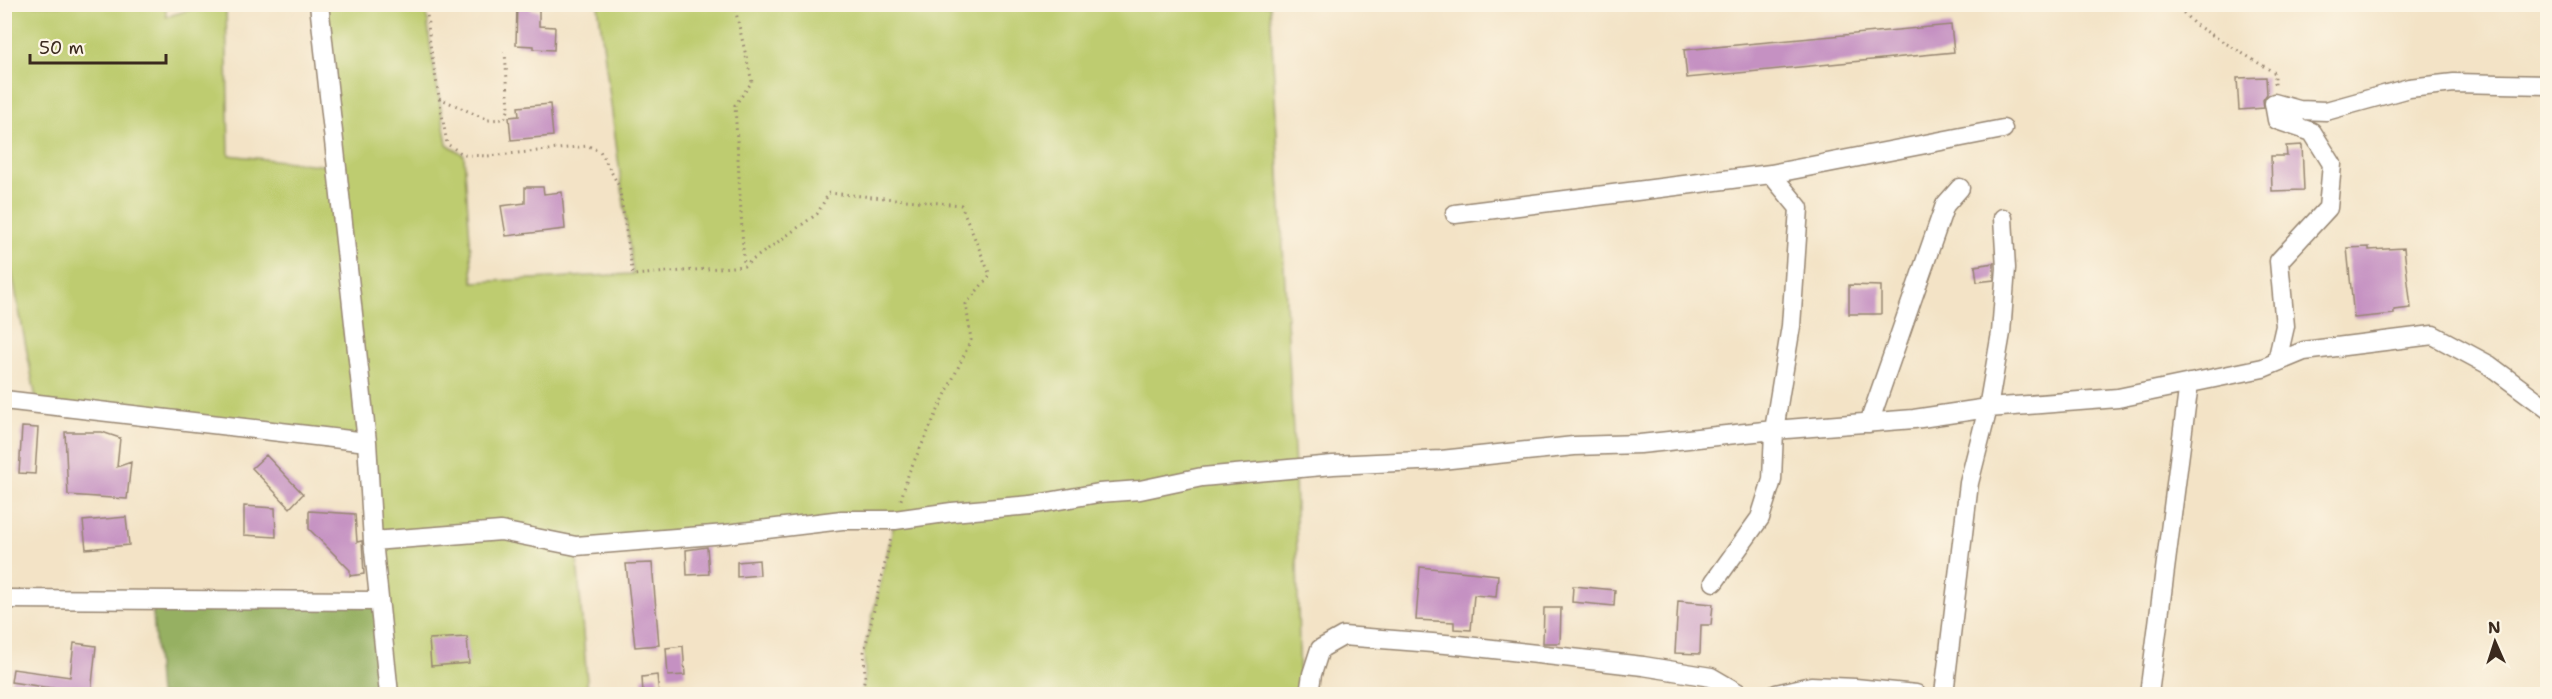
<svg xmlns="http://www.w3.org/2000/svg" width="2552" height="699" viewBox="0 0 2552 699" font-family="'Shantell Sans',sans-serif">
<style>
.green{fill:#becc6f;stroke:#7c7b46;stroke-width:1.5}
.forest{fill:#96b062;stroke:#686d40;stroke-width:1.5}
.building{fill:#c591c2}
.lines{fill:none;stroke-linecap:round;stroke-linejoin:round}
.minor-casing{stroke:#978672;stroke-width:21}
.path{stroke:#978672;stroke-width:3;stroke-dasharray:1.5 4.5;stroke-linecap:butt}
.minor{stroke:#fff;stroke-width:18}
</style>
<rect width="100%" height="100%" fill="#fcf5e5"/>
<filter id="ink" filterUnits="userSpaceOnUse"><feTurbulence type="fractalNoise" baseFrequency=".0167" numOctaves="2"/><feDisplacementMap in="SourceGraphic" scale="12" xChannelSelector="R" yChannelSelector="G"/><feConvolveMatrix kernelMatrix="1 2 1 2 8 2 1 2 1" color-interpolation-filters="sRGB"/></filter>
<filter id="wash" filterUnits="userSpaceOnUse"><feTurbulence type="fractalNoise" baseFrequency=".008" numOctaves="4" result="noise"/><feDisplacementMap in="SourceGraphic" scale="24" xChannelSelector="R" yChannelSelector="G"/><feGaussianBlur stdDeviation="1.35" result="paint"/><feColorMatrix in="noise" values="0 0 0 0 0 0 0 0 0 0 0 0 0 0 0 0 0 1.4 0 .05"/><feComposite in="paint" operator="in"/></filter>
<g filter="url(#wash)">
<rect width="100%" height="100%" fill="#f3e3c6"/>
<path class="green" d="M4 5H166V17L204 5H226L229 155 337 167 322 5H426L430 44 447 144 464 155 473 282 633 274 598 5H1270L1295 469 1300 694H861L865 677 864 652 895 520 576 546 588 694H389L364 442 37 404 5 237Z"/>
<path class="forest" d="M152 600 379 601 390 694H159Z"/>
<g id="blocks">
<path class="building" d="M517 5H531V10H539V26L555 27 554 50 534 49V46L516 45Z
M1951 25 1954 52 1687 78 1684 50Z
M2266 77 2267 94 2263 100 2264 108 2239 110 2237 78Z
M550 104 553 136 511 140 509 117 519 116 518 107Z
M2302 145 2304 190 2272 191 2271 156H2287L2286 146Z
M525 187H543L544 194 562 192 565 229 506 236 501 206 525 203Z
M2369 247V250L2404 248 2411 308 2394 310V314L2354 318 2347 248Z
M1994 263V280L1977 282 1975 266Z
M1849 285 1881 286V314H1849Z
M22 427 38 428 35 474 19 473Z
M65 432H102L120 438 117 467 131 462 127 499 68 495Z
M266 455 303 494 290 508 252 468Z
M244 506 275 508 276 537 244 535Z
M309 511 355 514 357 542 362 541 364 574 350 576V570L309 529Z
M126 517 129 545 86 549 83 521Z
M707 547 709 574 687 575 686 550Z
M759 560 760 575 737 577V562Z
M652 563 659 645 635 647 626 564Z
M1420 567 1498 575 1496 597 1474 595 1471 630 1454 629V622L1416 620Z
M1573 586 1615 590 1614 606 1572 602Z
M1678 601 1713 604 1711 625H1701L1700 654 1675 653Z
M1544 608H1561L1560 643H1543Z
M467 637 469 663 431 666 429 639Z
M74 643 96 646 91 694 11 682 13 669 70 677Z
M683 646 685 675 668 676 666 648Z
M657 675 659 694H643L642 677Z"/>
</g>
</g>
<g filter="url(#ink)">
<use href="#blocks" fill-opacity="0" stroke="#978672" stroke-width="1.5"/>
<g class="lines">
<defs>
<path id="minor" d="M319 4 367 442 373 541 389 694
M1455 214 1771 174 2003 129
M2277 361 2285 326 2279 261 2328 208 2332 164 2312 132 2277 120 2274 103 2299 110 2326 111 2409 88 2454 83 2548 85
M4 400 367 442
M1869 423 1945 205 1960 188
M373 541 501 531 576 546 726 534 842 520H895L952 512 1031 505 1099 493 1140 490 1202 477 1333 465 1441 460 1574 446 1640 444 1774 430 1914 419 1988 408 2118 398 2263 368 2304 351 2433 335 2489 365 2548 409
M1714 582 1760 518 1772 480 1774 430 1791 326 1799 208 1771 174
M4 599 379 601
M1309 694 1312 674 1320 649 1343 636 1458 645 1643 666 1711 677 1740 694
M1776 694 1811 686 1855 688 1916 694
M1944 694 1969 483 1988 408 2001 333 2006 268 2003 218
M2149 694 2189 383"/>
</defs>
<use href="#minor" class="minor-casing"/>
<path class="path" d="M426 4 430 44 447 144 464 155 488 156 588 146 600 151 619 186 633 275 744 266 817 214 829 193 961 205 990 275 966 304 971 340 909 472 900 503
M734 4 752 82 735 105 744 266
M2175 4 2194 24 2275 73V87
M439 98 488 120 505 119 509 108 505 52
M861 694 865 677 864 652 891 538"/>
<use href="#minor" class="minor"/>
</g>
</g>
<rect width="2552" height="699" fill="none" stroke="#fcf5e5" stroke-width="24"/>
<g transform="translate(2495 642) rotate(357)" stroke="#fcf5e5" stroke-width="4.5" paint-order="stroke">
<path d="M0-4.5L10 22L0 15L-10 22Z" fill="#3b2a1e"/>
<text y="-9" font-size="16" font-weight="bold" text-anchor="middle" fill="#3b2a1e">N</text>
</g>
<path d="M30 54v9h136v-9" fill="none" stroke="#3b2a1e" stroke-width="3"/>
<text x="39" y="54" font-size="18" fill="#3b2a1e" stroke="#fcf5e5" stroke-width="4.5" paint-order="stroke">50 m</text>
</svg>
